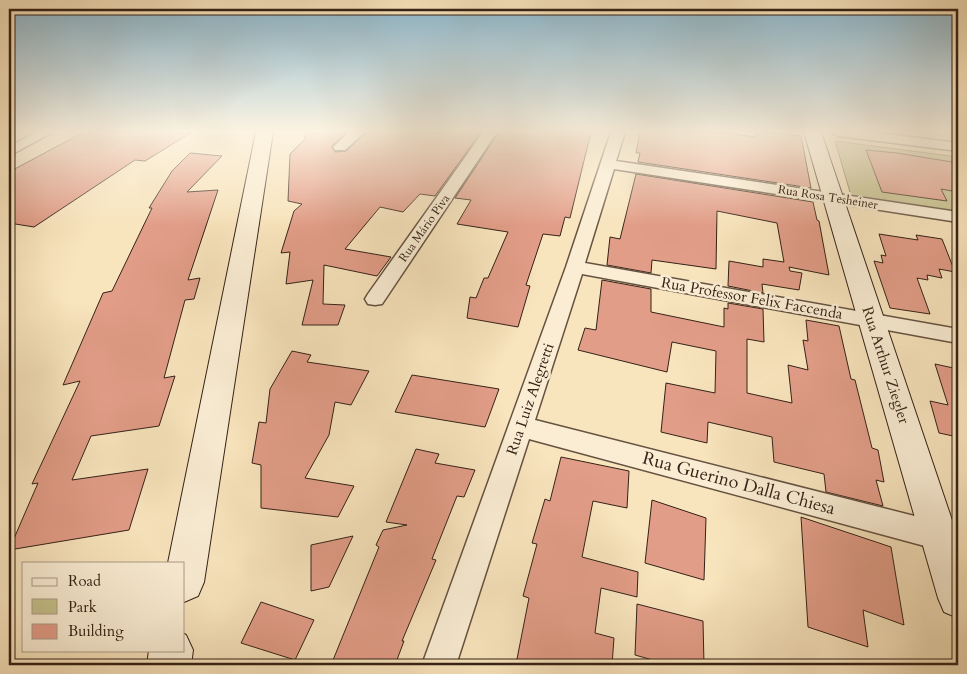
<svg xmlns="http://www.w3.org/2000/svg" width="967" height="674" viewBox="0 0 967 674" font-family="Cardo,serif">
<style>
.green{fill:#c5c28c;stroke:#7d7251}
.building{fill:#e29d88;stroke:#352216}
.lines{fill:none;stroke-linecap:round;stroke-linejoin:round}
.street-casing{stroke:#665240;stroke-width:3}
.secondary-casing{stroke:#352216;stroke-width:2}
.street{fill:#faedd4;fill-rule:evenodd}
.secondary{fill:#faedd4;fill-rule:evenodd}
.labels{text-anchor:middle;stroke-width:5;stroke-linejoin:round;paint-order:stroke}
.far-street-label{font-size:12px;fill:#352216;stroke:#faedd4}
.street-label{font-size:15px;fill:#352216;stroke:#faedd4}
.near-street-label{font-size:18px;fill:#352216;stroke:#faedd4}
</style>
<rect width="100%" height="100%" fill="#f8e4bd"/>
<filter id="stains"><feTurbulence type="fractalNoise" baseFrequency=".004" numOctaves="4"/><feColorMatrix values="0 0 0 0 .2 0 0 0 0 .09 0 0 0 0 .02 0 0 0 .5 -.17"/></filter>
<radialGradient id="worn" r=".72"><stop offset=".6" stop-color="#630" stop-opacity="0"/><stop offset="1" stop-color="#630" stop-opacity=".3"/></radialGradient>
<path class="green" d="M835 141 958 157V215L852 199Z"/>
<path class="building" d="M84 132H192L145 161 135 160 34 227 9 223V172Z
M305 132H347L332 146 335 152 346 151 367 132H481L435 196 420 194 403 212 380 207 345 249 391 257 377 276 324 265 323 304 345 305 338 325H302L313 280 286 284 290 252 281 253 294 211 302 204 288 201 290 154 305 139Z
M499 132H591L570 218 565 217 560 236 543 234 526 285 530 286 518 327 467 318 470 297 476 298 484 278H488L508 232 457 224 471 200 455 198Z
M640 132H718L756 137V132H768L801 136 811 188 638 162 640 153H636Z
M866 150 897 153 958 163V192L941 189 947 201 882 192Z
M190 153 222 156 187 192 218 190 188 280 200 278 194 299 185 300 164 378 175 376 159 426 91 436 72 480 148 469 129 530 9 550 38 483 32 484 80 381 63 385 103 293 112 291 152 208H149L172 171Z
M636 174 813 202 817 220 819 221 829 275 789 267 790 271 802 273 799 290 762 284 763 293 728 286 729 261 763 267V259L784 262 777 223 717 211 716 269 652 260 651 273 607 265 610 237 620 239Z
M879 234 918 240 916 235 942 239 955 272 939 269 942 278 927 275 928 280 917 278 930 314 890 308 874 261 883 263 881 255 886 256Z
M602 280 651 289V312L724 327V308L728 309V303L763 309 764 342 747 339V393L792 403 788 365 808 370 803 340 808 341 806 320 839 326 851 379 855 380 872 448 878 450 884 482 876 480 883 506 826 492 824 474 774 462 772 437 708 422 707 443 661 432 666 383 715 393 716 351 672 342 667 372 578 350 585 328 596 330Z
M292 351 311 355 307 362 369 371 351 405 335 402 329 435 305 478 354 486 338 517 261 508V465L252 463 259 422 266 423 270 389Z
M935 364 958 369V437L939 433 930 401 948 405Z
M412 375 499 389 485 427 395 412Z
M416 449 439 454 435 463 475 470 464 497 457 496 432 559 436 560 402 641H404L395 665H331L379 547 376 545 383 530 407 525 386 522Z
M561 457 629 471 627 508 593 501 582 557 638 572 637 597 601 588 595 633 614 638 612 665H537L517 659 529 598 523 596 537 544 532 543 545 499 550 501Z
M652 500 706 518 704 580 645 563Z
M801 517 891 547 904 625 863 610 868 647 808 627Z
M353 536 329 587 311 591V545Z
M261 602 314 620 295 660 241 643Z
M637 604 703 621 704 665H670L635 655Z"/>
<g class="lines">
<defs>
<path id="street" d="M36 132H53L9 156V147Z
M350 132H365L345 150H335L333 147Z
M483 132H497L382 304 375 305 368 304 365 299 368 294Z
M611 132H625L616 161 958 212V222L614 169 585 263 958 329V343L582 274 535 420 958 527V555L529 439 456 665H422L566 267Z
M831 132H871L958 143V151L838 136Z"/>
<path id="secondary" d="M256 132H273L204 582 198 596 184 602V563H168Z
M804 132H821L958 538V618L944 612 938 598Z
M184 634 186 635 193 650 191 665H147L149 650H184Z"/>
</defs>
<use href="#street" class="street-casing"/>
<use href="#secondary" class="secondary-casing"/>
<use href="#street" class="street"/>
<use href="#secondary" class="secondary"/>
</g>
<linearGradient id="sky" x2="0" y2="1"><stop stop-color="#8ab8d0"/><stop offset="0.58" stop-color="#fcf3e1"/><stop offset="1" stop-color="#fcf3e1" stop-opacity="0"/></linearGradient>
<rect width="967" height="226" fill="url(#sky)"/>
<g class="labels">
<g class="far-street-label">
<text transform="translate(828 197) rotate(9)" y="4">Rua Rosa Tesheiner</text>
<text transform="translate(424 228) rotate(-55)" y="4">Rua Mário Piva</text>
</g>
<g class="street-label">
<text transform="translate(752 298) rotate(10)" y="5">Rua Professor Felix Faccenda</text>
<text transform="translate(886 365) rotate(72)" y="5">Rua Arthur Ziegler</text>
<text transform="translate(530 399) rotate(-71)" y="5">Rua Luiz Alegretti</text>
</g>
<g class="near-street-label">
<text transform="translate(739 483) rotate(15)" y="6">Rua Guerino Dalla Chiesa</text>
</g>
</g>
<rect width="967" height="674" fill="none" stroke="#f8e4bd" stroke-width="30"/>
<rect x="10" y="10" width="947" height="654" fill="none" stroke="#352216" stroke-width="2.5"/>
<rect x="15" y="15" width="937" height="644" fill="none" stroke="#352216"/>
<rect x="22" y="562" width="162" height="90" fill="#faedd4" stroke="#ab9c88"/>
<rect x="32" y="578" width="25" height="8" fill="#faedd4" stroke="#ab9c88"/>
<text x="68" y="586" font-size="15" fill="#352216">Road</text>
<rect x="32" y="599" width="25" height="15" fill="#c5c28c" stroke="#ab9c88"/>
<text x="68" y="612" font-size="15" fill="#352216">Park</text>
<rect x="32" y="624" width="25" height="15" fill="#e29d88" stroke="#ab9c88"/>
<text x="68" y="636" font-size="15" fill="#352216">Building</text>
<rect width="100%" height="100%" filter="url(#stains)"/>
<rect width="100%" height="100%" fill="url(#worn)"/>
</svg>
